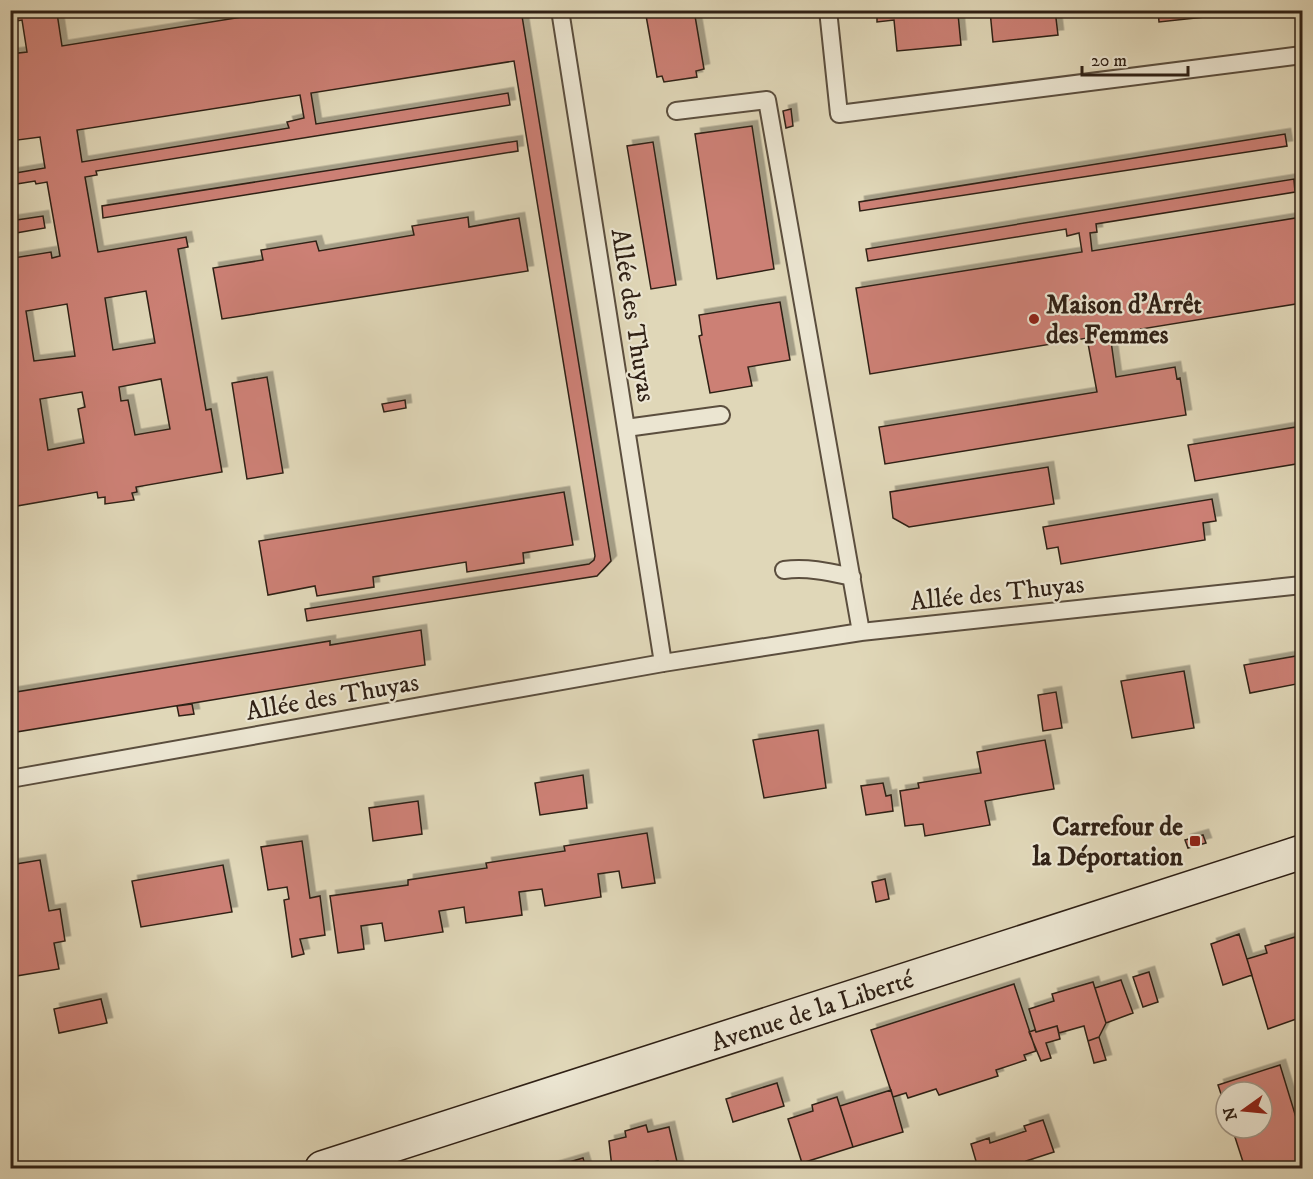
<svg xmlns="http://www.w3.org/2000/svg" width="1313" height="1179" viewBox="0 0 1313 1179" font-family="'IM FELL DW Pica',serif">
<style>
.building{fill:#cc8075;stroke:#2f2015;stroke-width:1.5;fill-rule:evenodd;filter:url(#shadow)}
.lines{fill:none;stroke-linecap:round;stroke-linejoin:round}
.lane-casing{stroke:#5b4e3e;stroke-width:20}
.secondary-casing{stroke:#2f2015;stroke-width:36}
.lane{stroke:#ebe5d1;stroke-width:16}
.secondary{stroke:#ebe5d1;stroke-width:33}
.poi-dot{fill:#8f2418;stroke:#ebe5d1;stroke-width:2}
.labels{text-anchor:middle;stroke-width:4.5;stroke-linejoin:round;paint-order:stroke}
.poi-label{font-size:26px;font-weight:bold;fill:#2f2015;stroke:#ebe5d1;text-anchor:start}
.street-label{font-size:26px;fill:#2f2015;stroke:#ebe5d1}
</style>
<defs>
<filter id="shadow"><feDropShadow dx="5.5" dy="-5.5" stdDeviation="0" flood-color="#0004"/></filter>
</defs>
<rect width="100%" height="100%" fill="#e0d7b8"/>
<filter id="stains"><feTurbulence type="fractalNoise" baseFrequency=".00333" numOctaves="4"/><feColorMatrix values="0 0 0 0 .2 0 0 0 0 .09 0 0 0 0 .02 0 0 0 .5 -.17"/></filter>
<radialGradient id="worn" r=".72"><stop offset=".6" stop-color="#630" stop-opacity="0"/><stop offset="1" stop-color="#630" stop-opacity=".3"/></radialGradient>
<path class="building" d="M10 10H74L57 13 62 46 286 10H521L611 561 597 576 307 621 305 609 589 564 594 560 595 556 514 61 311 93 316 124 508 93 510 105 96 171 97 175 85 177 98 252 186 237 188 247 178 249 206 410 211 409 222 472 136 487 137 492 132 493 134 500 105 504V497L98 498 97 492 11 507 10 265 14 264 13 258 51 252 52 258 60 256 47 182 36 184 35 181 10 185V174L45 168 40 137 10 141V54L27 52 22 20 10 22ZM300 95 304 118 287 122 289 128 82 162 77 130ZM146 291 155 343 113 350 105 298ZM67 304 75 356 34 361 26 311ZM161 379 170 429 135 435 128 400 121 401 119 387ZM82 392 85 407 78 409 84 443 48 450 40 399Z
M645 10H694L704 69 696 71 697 77 664 82 662 76 657 77Z
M877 10H1055L1058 35 993 42 990 11 958 14 961 45 897 51 894 20 877 22Z
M1158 10H1223V15L1159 22Z
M791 109 793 126 786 128 783 111Z
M752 126 774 269 717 279 695 134Z
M1285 134 1287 146 860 211 859 202Z
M517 141 518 151 103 218 102 206Z
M653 142 676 285 651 289 627 146Z
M1294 179 1295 192 1096 224 1097 232 1090 233 1092 251 1302 217V303L1110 334 1116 377 1175 367 1177 379 1180 378 1186 415 885 464 879 427 1097 392 1087 338 870 374 856 288 1082 252 1079 233 1067 236 1066 229 868 261 866 249Z
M43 216 45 228 10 234V221Z
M468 217 469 227 519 218 528 271 222 319 213 268 263 260 261 250 316 241 319 251 414 235 412 226Z
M780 302 790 360 748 367 752 386 710 393 699 336 702 335 699 315Z
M267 377 283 473 247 479 232 383Z
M405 400 406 408 384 412 382 404Z
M1302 426V463L1195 481 1188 445Z
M1048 467 1054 504 909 527 893 518 890 492Z
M564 492 573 545 523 553 524 563 467 572 466 562 373 577 374 587 317 596 315 586 268 595 259 541Z
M1212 499 1216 521 1203 523 1205 540 1061 564 1058 547 1047 549 1043 527Z
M421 630 425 665 10 733V693L330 641V645Z
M1302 655V683L1250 693 1244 665Z
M1184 671 1194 728 1132 738 1121 681Z
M1056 692 1062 728 1043 731 1038 695Z
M192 704 194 714 179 716 177 706Z
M818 730 826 788 764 798 753 740Z
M1045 740 1054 789 985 801 990 825 925 836 923 824 905 826 900 791 919 788 918 783 981 773 977 752Z
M583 775 587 808 540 815 535 783Z
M883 783 886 796 891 795 893 811 866 815 861 786Z
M418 801 422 834 373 841 369 808Z
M647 833 655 883 622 888 619 871 598 874 601 897 545 906 542 889 519 892 522 915 466 923 464 907 439 911 443 932 385 941 382 923 361 926 364 949 338 953 330 896 408 885V880L487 868 486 863 565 851 564 846Z
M1203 835 1206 843 1188 848 1185 840Z
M302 841 310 898 320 896 325 935 300 939 304 954 292 957 284 900 289 899 287 887 268 890 261 847Z
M40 860 49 911 60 909 65 941 54 943 59 969 10 977V865Z
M223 865 232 912 141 927 132 881Z
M885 879 889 899 876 902 872 882Z
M1239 934 1252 975 1223 985 1211 944Z
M1295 937 1302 958V1017L1268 1029 1247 959 1267 953 1265 946Z
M1302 941V958L1298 942Z
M1149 972 1158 1002 1143 1007 1133 977Z
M1121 980 1133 1013 1106 1023 1095 988Z
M1093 982 1106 1023 1099 1037 1088 1041 1084 1026 1059 1033 1057 1026 1036 1032 1029 1009 1054 1001 1052 994Z
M1014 984 1036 1051 1024 1055 1026 1060 996 1070 998 1076 939 1095 936 1089 908 1098 906 1093 893 1097 871 1030Z
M101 999 107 1023 59 1033 54 1009Z
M1057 1026 1060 1039 1046 1043 1051 1058 1041 1061 1029 1032 1035 1030 1036 1032Z
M1099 1037 1106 1060 1094 1063 1088 1041Z
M1280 1065 1302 1137V1168H1245L1232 1128H1262V1092H1226V1109L1218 1085Z
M777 1083 784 1106 733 1122 726 1099Z
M891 1090 903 1132 853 1147 840 1106Z
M837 1097 853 1147 802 1163 788 1119 813 1111 812 1105Z
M1043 1120 1054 1152 1026 1161 1028 1168H1010L1009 1167 978 1168 971 1144 989 1138 990 1143 1026 1131 1024 1126Z
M646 1125 648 1132 669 1127 678 1166 660 1168 658 1161 634 1166V1168H612L609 1141 626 1137 625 1131Z
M583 1158 586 1168H549Z"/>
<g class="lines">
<defs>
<path id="lane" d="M560 10 663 663
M828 10 839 114 1302 55
M676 111 767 100 861 632
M626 428 721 415
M784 570C808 567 829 572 852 577
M10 779 663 663 861 632 1302 585"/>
<path id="secondary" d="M322 1168 1302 852"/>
</defs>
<use href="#lane" class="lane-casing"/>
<use href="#secondary" class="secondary-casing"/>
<use href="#lane" class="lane"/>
<use href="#secondary" class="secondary"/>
</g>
<g class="poi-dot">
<circle cx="1034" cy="319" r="6"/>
<rect x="1189" y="835" width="12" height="12" rx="3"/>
</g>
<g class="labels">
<g class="poi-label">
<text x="1046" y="313">Maison d'Arrêt<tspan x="1046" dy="30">des Femmes</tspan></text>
<text x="1183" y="835" text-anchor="end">Carrefour de<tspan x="1183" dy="30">la Déportation</tspan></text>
</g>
<g class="street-label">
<text transform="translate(634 315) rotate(81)" y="9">Allée des Thuyas</text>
<text transform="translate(997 592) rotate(-6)" y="9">Allée des Thuyas</text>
<text transform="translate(332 696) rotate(-10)" y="9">Allée des Thuyas</text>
<text transform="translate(812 1010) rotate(-18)" y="9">Avenue de la Liberté</text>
</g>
</g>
<rect width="1313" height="1179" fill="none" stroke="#e0d7b8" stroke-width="36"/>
<rect x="12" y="12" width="1289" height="1155" fill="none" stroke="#2f2015" stroke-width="3"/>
<rect x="18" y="18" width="1277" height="1143" fill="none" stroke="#2f2015" stroke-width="1.5"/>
<g transform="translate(1244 1110) rotate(255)"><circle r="28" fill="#ebe5d1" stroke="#a09686" stroke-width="1.5"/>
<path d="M0-4.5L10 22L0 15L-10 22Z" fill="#8f2418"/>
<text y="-9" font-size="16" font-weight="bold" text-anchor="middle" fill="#2f2015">N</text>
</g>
<path d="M1082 66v9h106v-9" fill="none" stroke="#2f2015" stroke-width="3"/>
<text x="1091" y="66" font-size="18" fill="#2f2015" stroke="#ebe5d1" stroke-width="4.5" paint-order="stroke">20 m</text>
<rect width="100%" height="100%" filter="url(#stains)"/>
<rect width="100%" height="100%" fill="url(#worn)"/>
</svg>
